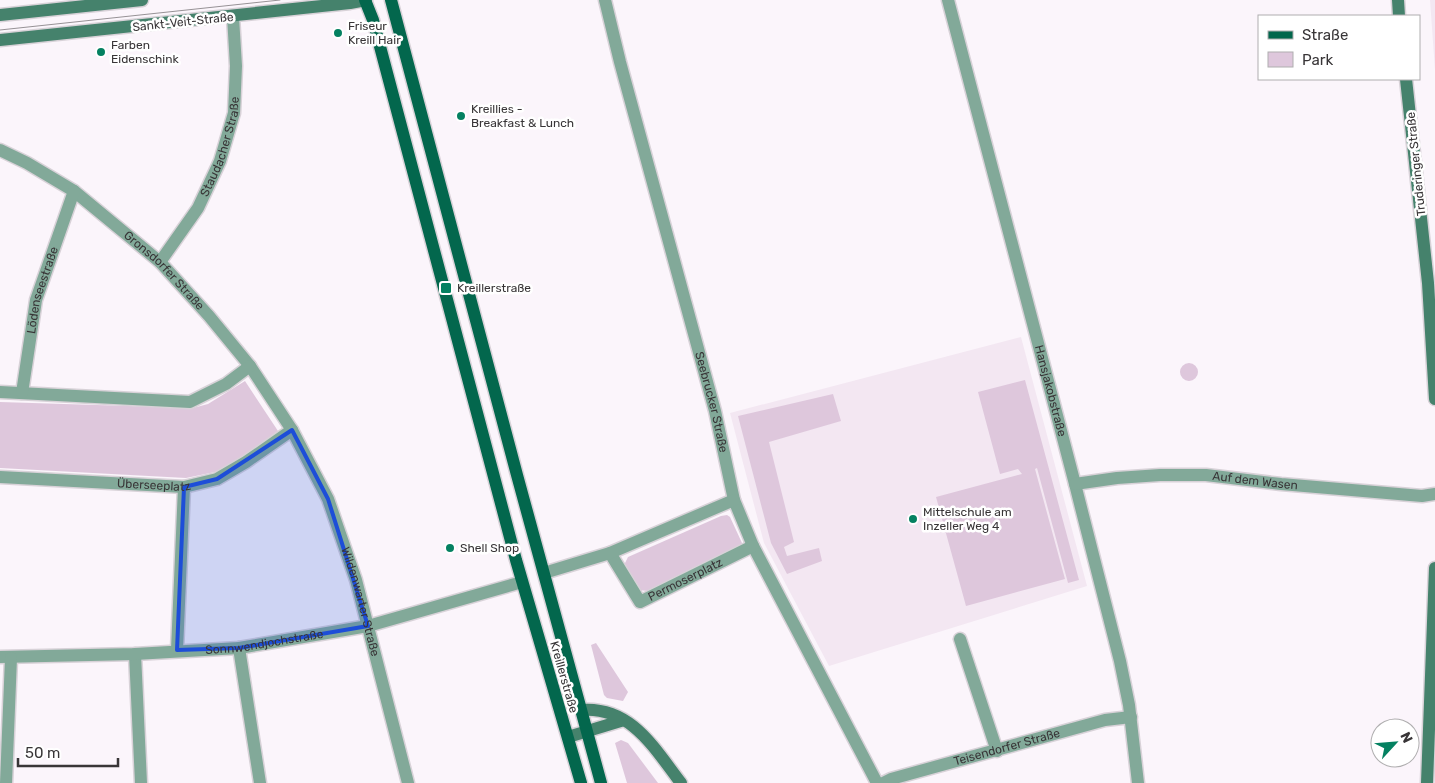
<svg xmlns="http://www.w3.org/2000/svg" width="1435" height="783" viewBox="0 0 1435 783" font-family="Rubik,sans-serif">
<style>
.built{fill:#f3e7f2}
.green{fill:#dec7dc}
.lines{fill:none;stroke-linecap:round;stroke-linejoin:round}
.street-casing{stroke:#d8d2d8;stroke-width:15}
.secondary-casing{stroke:#d8d2d8;stroke-width:15}
.primary-casing{stroke:#d8d2d8;stroke-width:15}
.street{stroke:#82a999;stroke-width:12}
.secondary{stroke:#45826c;stroke-width:12}
.primary{stroke:#03674d;stroke-width:12}
.tram{stroke:#979296;stroke-width:1}
.marked{fill:#1d4ed8;fill-opacity:0.2;stroke:#1d4ed8;stroke-width:4;stroke-linejoin:round}
.poi-dot{fill:#048161;stroke:#fff;stroke-width:2}
.labels{text-anchor:middle;stroke-width:5;stroke-linejoin:round;paint-order:stroke}
.street-label{font-size:12px;fill:#383537;stroke:#fff}
.poi-label{font-size:12px;fill:#383537;stroke:#fff;text-anchor:start}
</style>
<rect width="100%" height="100%" fill="#fbf5fb"/>
<path class="built" d="M1430 0H1435V70Z
M1021 337 1087 586 829 666 764 543 730 413Z"/>
<path class="green" d="M1180 372a9 9 0 1 1 18 0a9 9 0 1 1-18 0Z
M1025 380 1079 580 1068 583 1037 468 1035 469 1065 579 966 606 936 497 1022 474 1018 469 1000 474 978 392Z
M245 381 278 431 243 457 215 472 186 478 0 468V402L193 408 208 404Z
M833 394 841 421 769 442 794 542 784 547 787 556 819 548 822 561 787 574 771 543 738 416Z
M727 515 730 517 742 543 741 548 649 591 637 590 623 567 628 557 721 516Z
M596 643 628 692 623 701 607 698 604 695 591 645Z
M621 740 628 743 658 783H627L615 743Z"/>
<g class="lines">
<defs>
<g id="street">
<path id="s1" d="M605 0 620 62 715 411 734 500 753 546 877 783"/>
<path id="s2" d="M948 0 1075 484 1120 661 1129 705 1138 783"/>
<path id="s3" d="M0 150 27 163 74 191 160 262 209 316 250 366 292 430 328 499 356 580 408 783"/>
<path id="s4" d="M160 262 198 208 220 161 234 113 236 66 233 17"/>
<path d="M0 392 190 402 226 384 250 366"/>
<path id="s5" d="M22 393 36 300 74 191"/>
<path id="s6" d="M0 477 184 487 217 479 246 462 292 430"/>
<path id="s7" d="M1075 484 1117 478 1160 475H1206L1281 484 1422 496 1435 494"/>
<path id="s8" d="M610 553 640 602 753 546"/>
<path d="M544 573 610 553 734 500"/>
<path d="M960 639 997 751"/>
<path d="M239 648 260 783"/>
<path d="M177 650 184 487"/>
<path d="M135 654 141 783"/>
<path id="s9" d="M0 657 135 654 239 648 368 626 522 582"/>
<path d="M6 783 11 658"/>
<path id="s10" d="M883 783 891 779 1105 720 1131 717"/>
</g>
<path id="secondary" d="M1398 0 1399 16
M0 15 142 0
M0 40 350 3 366 0
M1406 79 1428 283 1435 399
M581 710C631 706 654 748 681 783
M568 737 624 720
M1427 783 1435 568"/>
<path id="primary" d="M365 0 373 20 516 560 581 783
M391 0 517 475 601 783"/>
</defs>
<use href="#street" class="street-casing"/>
<use href="#secondary" class="secondary-casing"/>
<use href="#primary" class="primary-casing"/>
<use href="#street" class="street"/>
<use href="#secondary" class="secondary"/>
<use href="#primary" class="primary"/>
<path class="tram" d="M0 30 280 0"/>
</g>
<path class="marked" d="M292 430 328 499 368 626 239 648 177 650 184 487 217 479Z"/>
<g class="poi-dot">
<circle cx="338" cy="33" r="5"/>
<circle cx="101" cy="52" r="5"/>
<circle cx="461" cy="116" r="5"/>
<rect x="440" y="282" width="12" height="12" rx="2.5"/>
<circle cx="913" cy="519" r="5"/>
<circle cx="450" cy="548" r="5"/>
</g>
<g class="labels">
<g class="street-label">
<text transform="translate(183 22) rotate(-6)" y="4">Sankt-Veit-Straße</text>
<text dy="4" stroke="none"><textPath href="#s4" startOffset="132">Staudacher Straße</textPath></text>
<text transform="translate(1416 164) rotate(-96)" y="4">Truderinger Straße</text>
<text dy="4" stroke="none"><textPath href="#s3" startOffset="205">Gronsdorfer Straße</textPath></text>
<text dy="4" stroke="none"><textPath href="#s5" startOffset="105">Lödenseestraße</textPath></text>
<text dy="4" stroke="none"><textPath href="#s2" startOffset="404">Hansjakobstraße</textPath></text>
<text dy="4" stroke="none"><textPath href="#s1" startOffset="416">Seebrucker Straße</textPath></text>
<text dy="4" stroke="none"><textPath href="#s7" startOffset="181">Auf dem Wasen</textPath></text>
<text dy="4" stroke="none"><textPath href="#s6" startOffset="154">Überseeplatz</textPath></text>
<text dy="4" stroke="none"><textPath href="#s8" startOffset="108">Permoserplatz</textPath></text>
<text dy="4" stroke="none"><textPath href="#s3" startOffset="596">Wildenwarter Straße</textPath></text>
<text dy="4" stroke="none"><textPath href="#s9" startOffset="265">Sonnwendjochstraße</textPath></text>
<text transform="translate(564 677) rotate(74)" y="4">Kreillerstraße</text>
<text dy="4" stroke="none"><textPath href="#s10" startOffset="129">Teisendorfer Straße</textPath></text>
</g>
<g class="poi-label">
<text x="348" y="30">Friseur<tspan x="348" dy="14">Kreill Hair</tspan></text>
<text x="111" y="49">Farben<tspan x="111" dy="14">Eidenschink</tspan></text>
<text x="471" y="113">Kreillies -<tspan x="471" dy="14">Breakfast &amp; Lunch</tspan></text>
<text x="457" y="292">Kreillerstraße</text>
<text x="923" y="516">Mittelschule am<tspan x="923" dy="14">Inzeller Weg 4</tspan></text>
<text x="460" y="552">Shell Shop</text>
</g>
</g>
<rect x="1258" y="15" width="162" height="65" fill="#ffffff" stroke="#afaeaf"/>
<rect x="1268" y="31" width="25" height="8" fill="#03674d" stroke="#afaeaf"/>
<text x="1302" y="40" font-size="15" fill="#383537">Straße</text>
<rect x="1268" y="52" width="25" height="15" fill="#dec7dc" stroke="#afaeaf"/>
<text x="1302" y="65" font-size="15" fill="#383537">Park</text>
<g transform="translate(1395 743) rotate(64)"><circle r="24" fill="#ffffff" stroke="#afaeaf"/>
<path d="M0-4L9 19L0 12L-9 19Z" fill="#048161"/>
<text y="-8" font-size="14" font-weight="bold" text-anchor="middle" fill="#383537">N</text>
</g>
<path d="M18 758v8h100v-8" fill="none" stroke="#383537" stroke-width="2.5"/>
<text x="25" y="758" font-size="15" fill="#383537" stroke="#ffffff" stroke-width="4" paint-order="stroke">50 m</text>
</svg>
